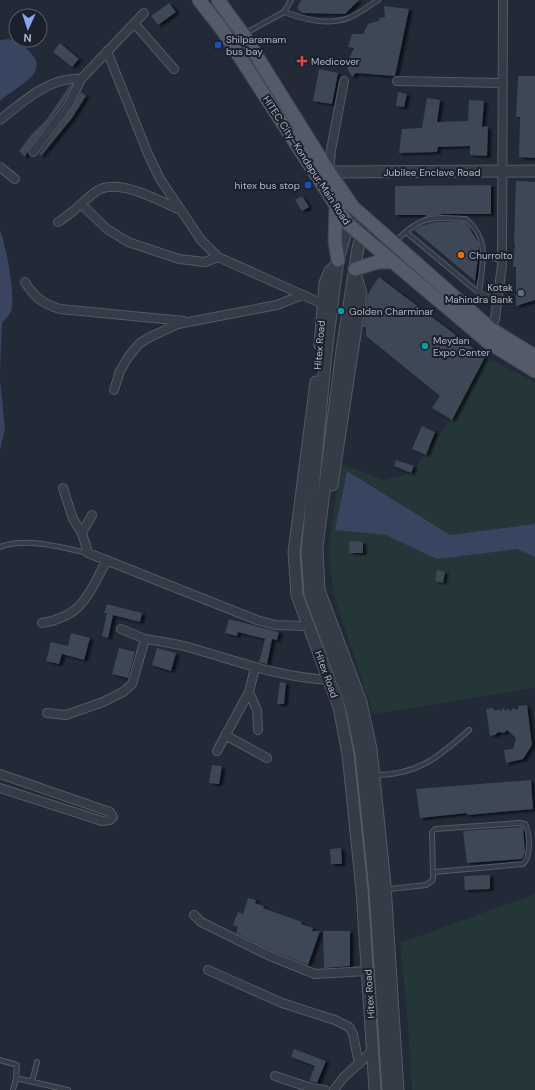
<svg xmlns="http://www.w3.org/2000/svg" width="535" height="1090" viewBox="0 0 535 1090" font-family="'DM Sans',sans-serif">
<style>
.green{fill:#253639}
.water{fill:#394460}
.building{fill:#3e4657;filter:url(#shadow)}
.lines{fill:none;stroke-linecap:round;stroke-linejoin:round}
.service-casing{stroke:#535965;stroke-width:6}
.minor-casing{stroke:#535965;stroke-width:10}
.tertiary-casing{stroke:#535965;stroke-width:13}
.primary-casing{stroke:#3f4451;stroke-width:15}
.service{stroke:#363b48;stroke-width:4}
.minor{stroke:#363b48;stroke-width:8}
.tertiary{stroke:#363b48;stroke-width:11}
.primary{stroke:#545a68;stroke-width:13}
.transit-dot{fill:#1a4fb4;stroke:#1b202c;stroke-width:1.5}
.health-dot{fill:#e0444e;stroke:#1b202c;stroke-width:1.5}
.food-dot{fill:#e8710a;stroke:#1b202c;stroke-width:1.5}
.service-dot{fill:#5c6f8a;stroke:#1b202c;stroke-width:1.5}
.culture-dot{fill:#0f9aa8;stroke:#1b202c;stroke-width:1.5}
.labels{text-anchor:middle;stroke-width:4;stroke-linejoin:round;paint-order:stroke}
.poi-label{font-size:10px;fill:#b0b6c4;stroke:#1b202c;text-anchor:start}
.street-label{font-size:10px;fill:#b0b6c4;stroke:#1b202c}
</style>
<defs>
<filter id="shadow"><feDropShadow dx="3.5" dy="2" stdDeviation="1" flood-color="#0009"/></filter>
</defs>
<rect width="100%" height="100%" fill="#222937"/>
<path class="green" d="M485 357 535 382V688L373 714 335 599 328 552 340 464 384 480 411 473 458 410Z
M535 894V1090H412L408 1025 400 943Z"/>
<path class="water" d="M9 39C20 43 27 47 34 57 47 76 10 90 0 101V40Z
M0 230C6 245 16 297 11 311 9 316 5 319 2 323L0 371Z
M0 379 5 429 0 450Z
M347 471 450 535 535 524V557L517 549 437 559 386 535 335 530Z"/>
<path class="building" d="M301 0H359L345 14 302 13 297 8Z
M169 3 176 12 158 25 151 16Z
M384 6 409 9 395 76 356 73 352 77 348 70 347 63 354 48 348 47 352 34H363L368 24 378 21 380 18 385 17Z
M60 43 79 59 72 67 53 52Z
M319 69 338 73 332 104 313 101Z
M518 76H535V158L519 157 520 117H516Z
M70 85 72 86 64 101 29 149 25 157 19 151 32 134 47 119Z
M81 92 86 96 72 118 41 156 39 154 73 107Z
M398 92 407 94 404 107 396 106Z
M427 98 440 100 437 122 468 121 469 100 484 101 482 127 488 126 487 156 470 155V146L438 147 437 152 399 153 402 129 422 128Z
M516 181 535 182V300L516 306V267H513L515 243H514Z
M491 185V214H443L425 217 426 215H395V186Z
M302 196 309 207 302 211 295 200Z
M435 222H464L469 227 478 242 479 249 475 281 414 230 421 226Z
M379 277 485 357 452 420 432 408 440 396 366 336V327H363L367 300 369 292Z
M422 426 435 432 426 455 412 449Z
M396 460 414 466 411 473 394 466Z
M350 541 363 542V553H349Z
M437 570 445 572 443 583 435 581Z
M107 604 142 613 140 622 113 615 108 638 102 636 107 613H104Z
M229 619 279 632 277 640 272 639 267 664 259 662 265 639 238 632 237 636 225 633Z
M71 633 90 638 84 660 62 654 59 664 46 661 51 642 68 646Z
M119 648 135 652 128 678 112 674Z
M157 648 176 653 171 671 152 665Z
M280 682 286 683 284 704H277Z
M527 705 532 745 523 759 506 763 504 750 513 749 516 738 507 730 504 733 498 732 495 735 490 736 486 709 492 708 496 711 498 709 501 711 503 708 506 711 507 708 511 711 513 708 517 710 519 706Z
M212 765 222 766 219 784 209 783Z
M531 780 533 809 467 815V813L420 818 416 789Z
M523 827 525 852 522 859 467 863 463 831Z
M341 848 342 864H331L330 849Z
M490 875V889L465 890 464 876Z
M248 898 256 900 255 903 264 906 263 908 302 922 301 924 313 928 312 931H320L308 965 272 951 236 933 238 927 233 925 238 912 243 914Z
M323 931H350V966L324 968Z
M294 1049 326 1061 317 1083 309 1081 315 1066 291 1057Z"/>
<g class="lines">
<defs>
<path id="service" d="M284 12C304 19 327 26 348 18 359 14 369 6 378 0
M246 33 284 12 291 0
M406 232 479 293 498 300
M395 242C421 215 430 217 466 219 491 240 482 264 479 293
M483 256 502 260
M0 547C25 537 62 547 87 553
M379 775C419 774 440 756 469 730
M390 889 426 885 433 880 432 832 435 829 520 823 525 824C530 832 531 858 523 864L434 872
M0 1060 17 1065 16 1078 68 1090
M32 1082 37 1062
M13 1090 16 1078"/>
<path id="minor" d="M134 23 174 69
M107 51 148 154 160 179 201 240 218 257 323 304
M397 81 503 83
M0 120C22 102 51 76 81 79
M33 152 69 104 81 79 144 13
M0 167 15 179
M329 172 331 150 344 81
M82 205 107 229 128 242 179 259 205 262 218 257
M58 222C72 214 81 203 94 193 116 175 158 201 181 210
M25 282C34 297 43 304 60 309L184 321
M491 329 495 319 502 265 503 0
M114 390 120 371 129 356 139 344 148 338 178 324 277 305 302 295
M63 488 73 519 82 533
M92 515 82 533 88 553 257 620 275 625 308 626
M42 623C84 616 88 594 107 560
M121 629 145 639
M255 668 249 692 257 710 258 730
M47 713 66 715 103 702 123 692 132 684 145 639C158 641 172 643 184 646 235 660 276 677 329 680
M225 735 267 758
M217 751 249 692
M0 774 110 812 113 817 110 820 102 821 0 788
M194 915 201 922 270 956 315 974 367 971
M208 970 282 1003 335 1020 349 1027 353 1034 359 1064
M275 1076 311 1088 325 1090
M334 1090 343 1078 372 1051"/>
<path id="tertiary" d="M329 172 535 171
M353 207 338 260 334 289 326 354 307 552 310 594 351 706 361 754 375 890 388 1090
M366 217 358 248 342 350 317 547 319 590 361 702 371 749 385 885 398 1090
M320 345 325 283 330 271 336 266
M316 382 294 552 297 595 339 707 348 754 362 890 375 1090
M332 485 361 294 355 273"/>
<path id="primary" d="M199 0 221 28 348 224 488 342 535 371
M218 0 243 34 329 172 353 207 491 329 535 356
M336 206 335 241 338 260
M355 269 378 262H392"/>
</defs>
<use href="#service" class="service-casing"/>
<use href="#minor" class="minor-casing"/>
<use href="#tertiary" class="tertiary-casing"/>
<use href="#primary" class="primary-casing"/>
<use href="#service" class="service"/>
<use href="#minor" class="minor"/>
<use href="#tertiary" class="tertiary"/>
<use href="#primary" class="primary"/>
</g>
<g class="transit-dot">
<rect x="214" y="41" width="8" height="8" rx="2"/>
<rect x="304" y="181" width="8" height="8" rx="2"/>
</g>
<path class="health-dot" d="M300 55h4v4h4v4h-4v4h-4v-4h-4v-4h4z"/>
<circle class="food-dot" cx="461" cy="255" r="4"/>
<circle class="service-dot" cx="521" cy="293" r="4"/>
<g class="culture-dot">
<circle cx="341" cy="311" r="4"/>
<circle cx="425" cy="346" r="4"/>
</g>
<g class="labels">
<g class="poi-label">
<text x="226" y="43">Shilparamam<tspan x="226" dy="12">bus bay</tspan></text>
<text x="311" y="65">Medicover</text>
<text x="300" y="189" text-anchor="end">hitex bus stop</text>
<text x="469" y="259">Churrolto</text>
<text x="513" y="291" text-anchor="end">Kotak<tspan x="513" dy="12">Mahindra Bank</tspan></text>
<text x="349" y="315">Golden Charminar</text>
<text x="433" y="344">Meydan<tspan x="433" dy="12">Expo Center</tspan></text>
</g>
<g class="street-label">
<text transform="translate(307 160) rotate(57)" y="4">HITEC City–Kondapur Main Road</text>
<text x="432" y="176">Jubilee Enclave Road</text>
<text transform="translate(319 345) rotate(-85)" y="4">Hitex Road</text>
<text transform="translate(327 674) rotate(70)" y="4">Hitex Road</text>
<text transform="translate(369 994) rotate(-94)" y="4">Hitex Road</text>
</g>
</g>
<g transform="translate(28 28) rotate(183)"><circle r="19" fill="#1b202c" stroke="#575c69"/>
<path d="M0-3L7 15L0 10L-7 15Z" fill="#89a6f0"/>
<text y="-6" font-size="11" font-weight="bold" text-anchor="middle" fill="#b0b6c4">N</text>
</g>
</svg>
